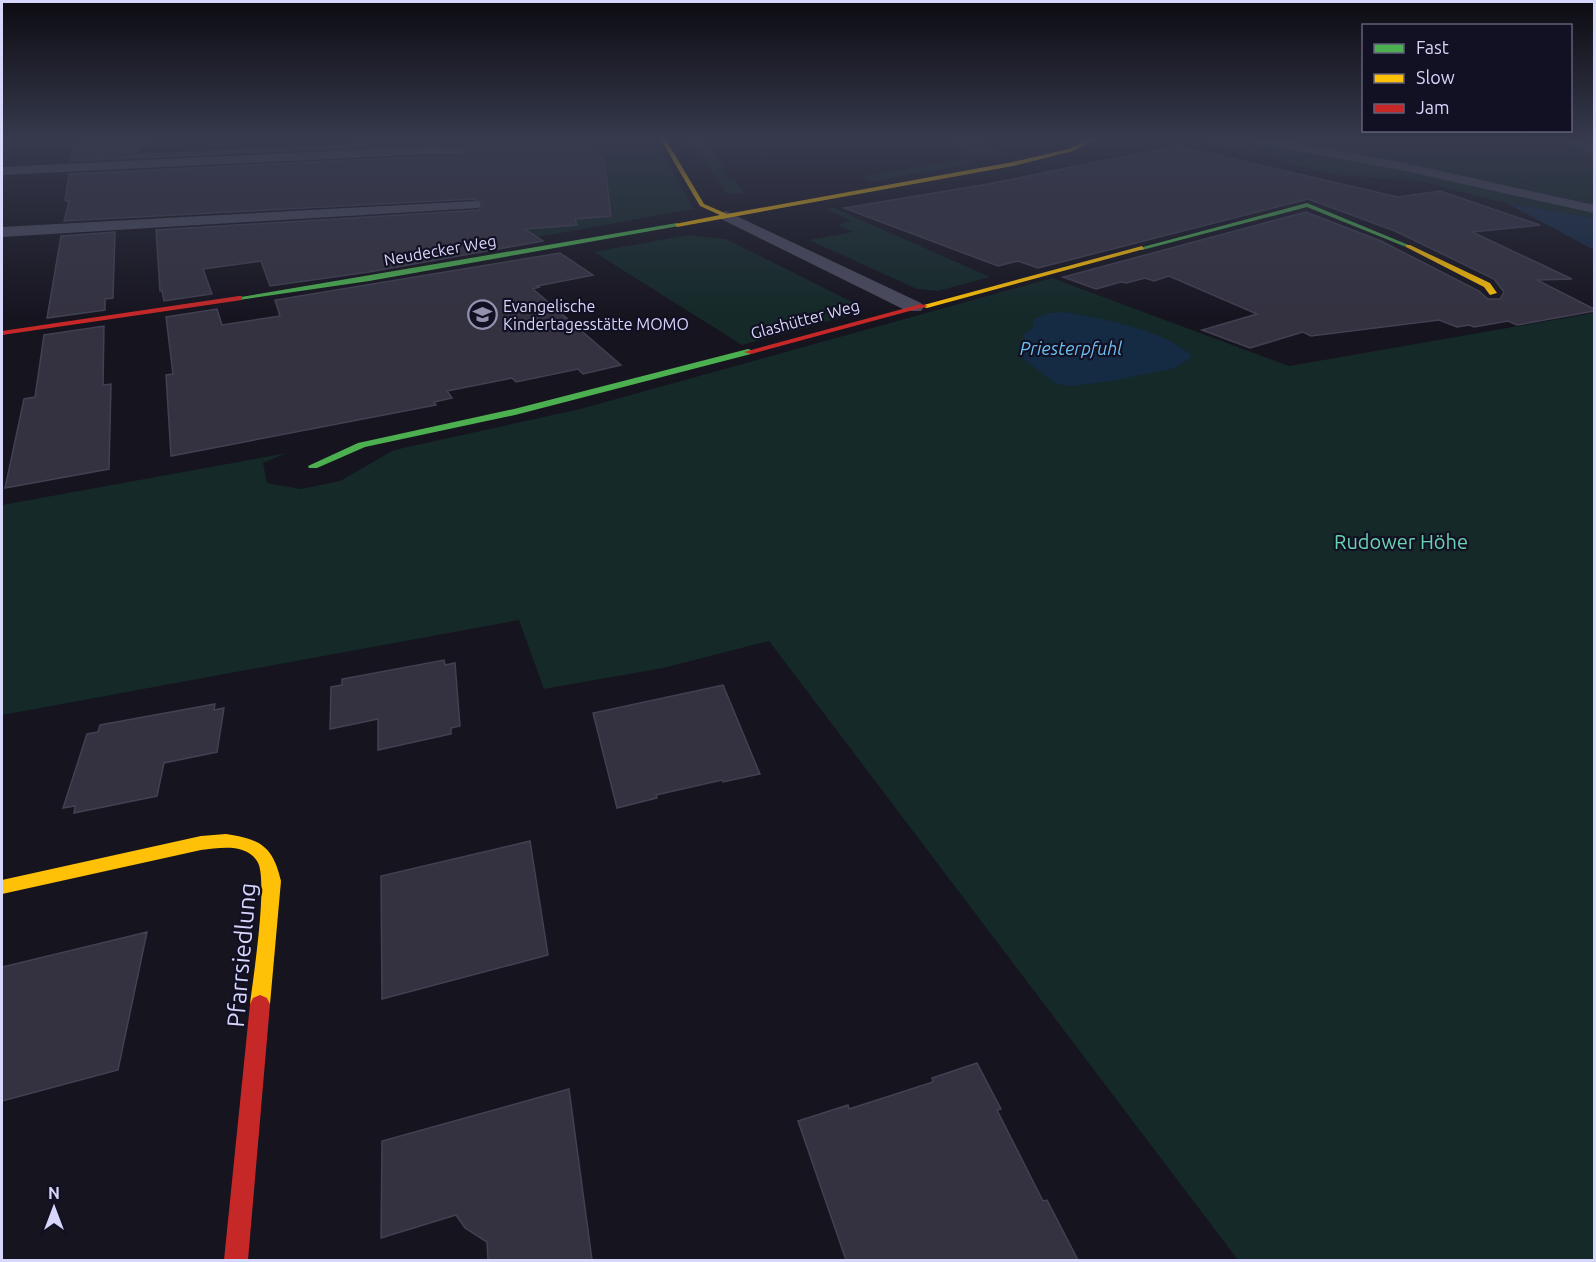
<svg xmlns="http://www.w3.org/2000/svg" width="1596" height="1262" viewBox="0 0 1596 1262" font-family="Ubuntu,sans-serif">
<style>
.green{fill:#142928}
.water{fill:#152b44}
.building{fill:#343241;stroke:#424052;stroke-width:1.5}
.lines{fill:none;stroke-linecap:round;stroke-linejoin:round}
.street{fill:#4b4b5e;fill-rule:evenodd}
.fast{fill:#4caf50;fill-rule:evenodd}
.slow{fill:#ffc107;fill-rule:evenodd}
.jam{fill:#c62828;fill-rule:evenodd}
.labels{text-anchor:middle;stroke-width:4.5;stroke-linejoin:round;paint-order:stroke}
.far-street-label{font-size:16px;fill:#d7d6fb;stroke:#121023}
.far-poi-label{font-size:16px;fill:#d7d6fb;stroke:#121023;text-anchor:start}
.far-water-label{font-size:18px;font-style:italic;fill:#6ebff1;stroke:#121023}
.park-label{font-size:20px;fill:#69d4b0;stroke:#121023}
.near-street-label{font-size:24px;fill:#d7d6fb;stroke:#121023}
</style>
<rect width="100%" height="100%" fill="#16141f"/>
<path class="green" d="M489 140H654L694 209 487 246Z
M690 140H704L725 169H721L728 179H733L744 193 727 194Z
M950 140H976L1003 156 992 158 984 153 972 154Z
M1195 140H1594V218L1506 203 1415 180 1337 175Z
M966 159 972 164 870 182 865 180 868 179 864 176Z
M834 208 990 277 938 291 917 289 809 240 853 232 838 225 852 221 826 209Z
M688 235 726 239 858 305 855 314 742 345 594 252Z
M1052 278 1289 366 1594 313V1260H1238L769 641 663 668 544 689 519 620 2 715V505L287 453 263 463 267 483 301 489 340 481 394 450 580 409Z"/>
<path class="water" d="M1506 203 1594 218V250Z
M1063 312C1096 317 1170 331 1192 357L1175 368 1117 380 1073 386 1056 384 1021 357 1024 334 1033 328V319L1049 313Z"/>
<path class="building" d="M85 140H150L132 155 336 146 406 140H443L442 144 573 140 604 159 611 216 575 219 577 225 525 229 543 241 369 272 270 286 261 261 203 269 212 294 164 301 162 291H160L156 230 479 210 483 204 474 199 64 221 69 202 65 200 69 174 433 156 461 157 469 150 461 145 433 144 71 161 73 148Z
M1177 146 1398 197 1440 191 1540 225 1472 232 1572 279 1537 280 1594 309V311L1517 325 1508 321 1474 327 1469 325 1457 327 1439 320 1311 336 1303 332 1250 348 1202 330 1257 314 1169 276 1154 281 1145 278 1126 283 1121 282 1096 289 1063 277 1306 212 1381 241 1479 291 1488 299H1500L1504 292 1494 279 1395 231 1308 199 1038 268 1018 261 998 266 844 208 988 184Z
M115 232 113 298 105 299V310L47 318 61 236Z
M560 253 593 275 537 286 539 287 533 289 621 365 583 374 578 369 516 382 512 378 447 391 452 398 434 402 436 405 171 456 166 375 173 374 166 317 217 309 222 325 280 316 275 300Z
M104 326 103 385 111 384 109 469 5 488 24 399 35 397 44 335Z
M444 660 445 665 455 663 460 726 451 728V734L378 750V719L330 729 331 687 342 685V679Z
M723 685 760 774 723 782 722 780 656 795 657 798 617 808 593 713Z
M215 704 214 710 224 708 217 752 164 763 157 796 74 813 75 806 63 808 87 734 98 732 100 725Z
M530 841 548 955 382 999 381 876Z
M147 932 118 1070 2 1101V967Z
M977 1063 1001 1109 997 1110 1043 1201 1047 1200 1078 1260H846L798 1121 848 1105 849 1109 933 1082 932 1078Z
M569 1089 592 1260H488L487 1242 465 1228 456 1215 381 1238 382 1141Z"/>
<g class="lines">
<path class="street" d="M1253 140H1279L1400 162 1594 205V213L1400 170 1259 144Z
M1560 140H1577L1594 147V155Z
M433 146 461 147 467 151 461 155 433 154 2 175V167Z
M474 201 479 202 481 205 479 208 2 237V227Z
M726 211 921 303 924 307 921 311H907L721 219 718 216 721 213Z"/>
<path class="fast" d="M1307 203 1411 246 1406 247 1307 207 1142 250 1139 248Z
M677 223 679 226 369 281 239 300 235 298Z
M748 349 751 350V354L515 415 365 447 317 468H309L308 466 358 443 514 409Z"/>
<path class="slow" d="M661 140H666L704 204 727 214 1013 162 1069 149 1089 140H1095L1073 151 1013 166 677 227 675 224 720 215 700 206Z
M1406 245H1410L1490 283 1497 293 1490 295 1484 287 1406 247Z
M1142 246 1144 249 927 308 920 306Z
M226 834C260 839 273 846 281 881L270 1004 267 1010 260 1013 253 1010 250 1004C253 979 269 877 257 861 245 843 220 848 201 850L2 894V880L201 836Z"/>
<path class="jam" d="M239 296H242V300L2 335V331Z
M921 304 928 306 751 354 744 352Z
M260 995 267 998 270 1004 248 1260H224L250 1004 253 998Z"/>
</g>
<linearGradient id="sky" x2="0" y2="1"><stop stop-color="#0c0b11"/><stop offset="0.44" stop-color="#363a4d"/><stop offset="1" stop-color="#363a4d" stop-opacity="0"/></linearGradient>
<rect width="1596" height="317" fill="url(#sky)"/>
<defs>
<symbol id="school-ring" viewBox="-11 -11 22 22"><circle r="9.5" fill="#121023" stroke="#9392ae" stroke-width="1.5"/><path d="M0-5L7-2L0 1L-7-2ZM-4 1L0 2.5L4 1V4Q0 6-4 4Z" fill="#9392ae"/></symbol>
</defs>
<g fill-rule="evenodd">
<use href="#school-ring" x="466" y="298" width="33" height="33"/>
</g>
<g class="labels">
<g class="far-street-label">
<text transform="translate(440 250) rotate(-10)" y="6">Neudecker Weg</text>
<text transform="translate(805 319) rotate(-15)" y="6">Glashütter Weg</text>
</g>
<g class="far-poi-label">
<text x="503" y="312">Evangelische<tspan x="503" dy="18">Kindertagesstätte MOMO</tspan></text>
</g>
<g class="far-water-label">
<text x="1071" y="355">Priesterpfuhl</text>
</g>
<g class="park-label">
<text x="1401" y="549">Rudower Höhe</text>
</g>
<g class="near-street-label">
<text transform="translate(242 955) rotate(-85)" y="8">Pfarrsiedlung</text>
</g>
</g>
<rect width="1596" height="1262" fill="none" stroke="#d7d6fb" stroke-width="6"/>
<rect x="1362" y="24" width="210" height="108" fill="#121023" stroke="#615f79" stroke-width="1.5"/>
<rect x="1374" y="44" width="30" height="9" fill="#4caf50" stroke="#615f79" stroke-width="1.5"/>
<text x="1416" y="54" font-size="18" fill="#d7d6fb">Fast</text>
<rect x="1374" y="74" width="30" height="9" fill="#ffc107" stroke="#615f79" stroke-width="1.5"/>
<text x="1416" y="84" font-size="18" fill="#d7d6fb">Slow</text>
<rect x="1374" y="104" width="30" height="9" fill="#c62828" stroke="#615f79" stroke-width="1.5"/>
<text x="1416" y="114" font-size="18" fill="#d7d6fb">Jam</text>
<g transform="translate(54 1208)" stroke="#121023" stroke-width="4.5" paint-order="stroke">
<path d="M0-4.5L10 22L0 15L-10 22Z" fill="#d7d6fb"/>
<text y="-9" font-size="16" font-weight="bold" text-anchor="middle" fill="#d7d6fb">N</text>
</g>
</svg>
